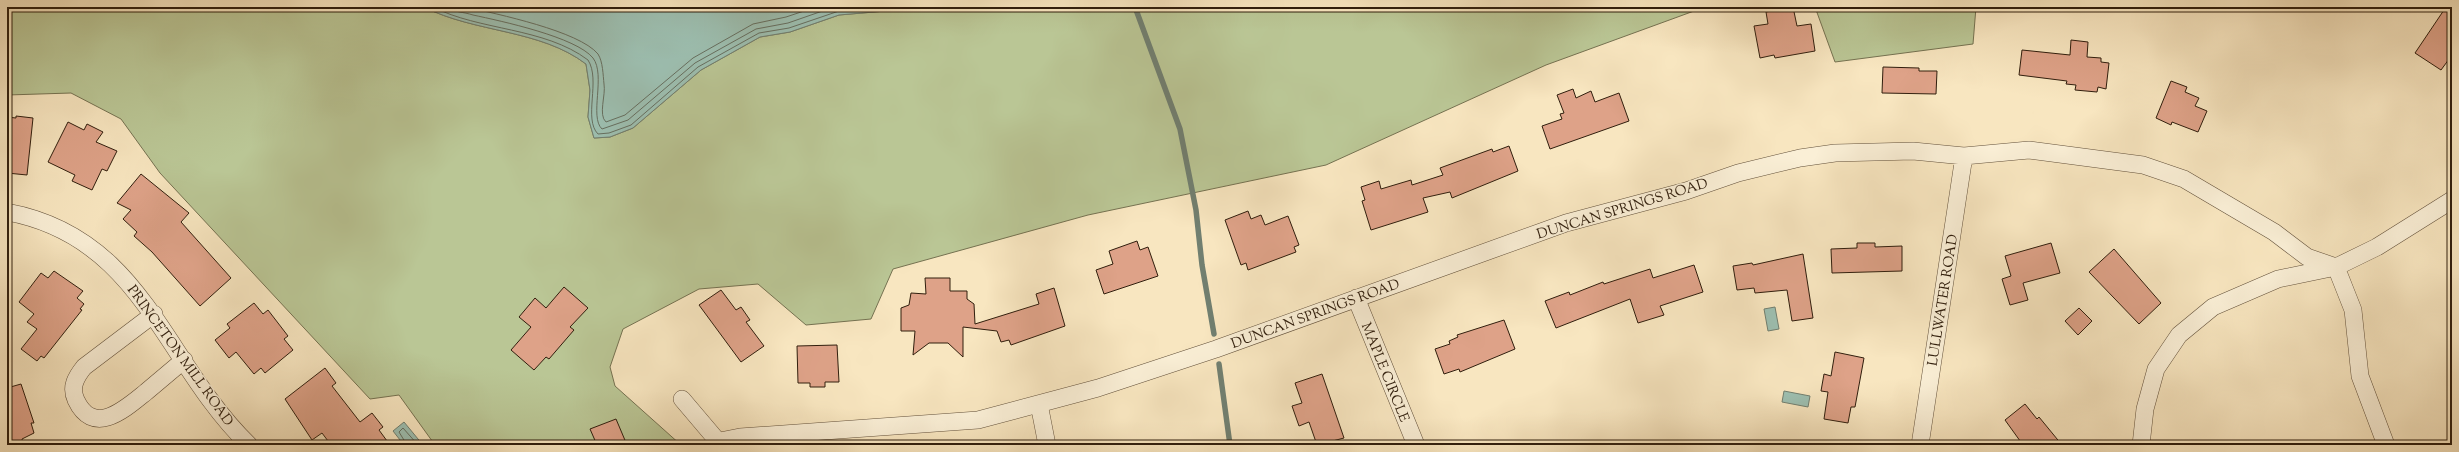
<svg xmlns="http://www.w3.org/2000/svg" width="2459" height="452" viewBox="0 0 2459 452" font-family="'Sorts Mill Goudy',serif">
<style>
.green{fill:#bac695;stroke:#757251}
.water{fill:#9dc0b2;stroke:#717f70}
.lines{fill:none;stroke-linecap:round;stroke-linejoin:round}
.shore{stroke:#666f60;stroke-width:1}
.stream{stroke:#717f70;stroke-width:5.5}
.building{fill:#dea288;stroke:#301e0d}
.minor-casing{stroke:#62503a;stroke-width:18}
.minor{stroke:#faefd6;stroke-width:17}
.labels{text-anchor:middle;stroke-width:3;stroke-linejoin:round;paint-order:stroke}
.street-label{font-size:14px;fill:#301e0d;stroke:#faefd6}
</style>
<rect width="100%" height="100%" fill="#f8e6c0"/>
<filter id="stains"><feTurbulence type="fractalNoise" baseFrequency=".005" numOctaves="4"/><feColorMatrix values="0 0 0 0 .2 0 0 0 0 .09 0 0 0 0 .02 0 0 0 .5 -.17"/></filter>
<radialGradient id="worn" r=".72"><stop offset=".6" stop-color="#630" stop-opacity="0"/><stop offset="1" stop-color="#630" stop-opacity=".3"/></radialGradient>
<path class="green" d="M7 7H424C475 33 540 29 586 64L590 90 588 117 594 138 610 137 633 128 701 70 760 37 790 32 839 15 932 7H1705L1546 65 1326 165 1088 215 893 269 871 319 806 325 758 284 699 289 623 329 610 367 615 386 681 445H435L399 395 370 399 160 173 121 119 71 93 7 95Z
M1815 7H1976L1973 44 1835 62Z"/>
<path class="water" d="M424 7H932L839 15 790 32 760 37 701 70 633 128 610 137 594 138 588 117 590 90 586 64C540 29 475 33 424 7Z
M1775 307 1779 329 1768 331 1764 309Z
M1784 391 1810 396 1808 407 1782 402Z
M404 422 423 445H404L393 431Z"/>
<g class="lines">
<path class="shore" d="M433 7C480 31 544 27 588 60 601 80 583 119 598 134L609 133 631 125 698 67 759 33 789 28 839 11 883 7
M444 7C453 12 464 12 473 15 501 21 576 37 593 58 606 75 589 117 602 129L628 120 695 63 756 29 788 23 834 7
M466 7C497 14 579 31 598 54 603 62 603 75 604 84 606 95 598 115 606 122L625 115 693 58 753 24 786 17 816 7
M407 445 399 432 403 428 418 445"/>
<path class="stream" d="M1135 7 1180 129 1196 210 1202 265 1214 334
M1219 364 1230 445"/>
</g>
<path class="building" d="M1793 7 1797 26 1811 24 1815 51 1775 58 1774 55 1760 58 1754 26 1768 24 1766 12Z
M2446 7H2452V55L2441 70 2415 53Z
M2071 40 2088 42 2087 57 2101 58V62L2109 63 2106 89 2098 87 2097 92 2075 90 2076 85 2066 84 2067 81 2019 75 2022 50 2070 55Z
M1883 67 1919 68V71H1937L1936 94 1882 93Z
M2171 81 2187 87 2185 92 2199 98 2195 106 2207 111 2198 132 2172 122 2171 125 2156 118Z
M1573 89 1576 98 1591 91 1595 102 1619 93 1629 121 1550 149 1542 126 1562 119 1560 114 1564 113 1557 95Z
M16 116 33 118 27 175 7 173 9 155H7V117L16 118Z
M68 122 84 130 87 124 103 132 96 142 117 151 107 171 102 169 92 190 72 181 75 175 48 162Z
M1509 146 1518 171 1452 198 1450 192 1423 198 1428 212 1371 230 1362 201 1365 200 1361 187 1379 181 1381 189 1411 180 1412 185 1443 175 1440 168 1492 149 1493 152Z
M141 174 189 213 181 222 231 278 200 306 152 252 134 236 137 232 123 219 131 210 117 203Z
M1248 211 1251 219 1261 215 1265 225 1288 216 1299 245 1294 247 1296 252 1248 270 1246 263 1241 265 1225 220Z
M1137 241 1140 250 1148 247 1158 276 1104 294 1096 270 1113 264 1109 251Z
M1857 243H1875V247L1902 246V271L1832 273 1831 249 1857 248Z
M2051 243 2060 273 2023 283 2028 300 2010 305 2002 279 2011 276 2005 256Z
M2114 249 2161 303 2139 324 2089 272Z
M1803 254 1813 318 1792 321 1787 290 1755 293 1754 288 1737 290 1733 266 1752 263 1753 265Z
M1694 265 1703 292 1660 306 1664 315 1638 323 1630 299 1556 328 1545 301 1569 292 1570 295 1603 282 1604 284 1650 269 1653 278Z
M54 271 83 291 77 298 84 304 80 309 82 310 44 358 41 356 37 361 21 349 37 329 27 322 34 314 19 302 41 273 48 278Z
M925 278H950V291H967V299L974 304 975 324 1039 304 1036 294 1054 288 1065 326 1011 345 1009 340 1001 342 997 331 963 327V357L948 343H929L913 355 915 331H901V308L909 305 911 293 926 294Z
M564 287 588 308 570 327 574 330 549 359 546 357 534 370 511 350 531 327 519 317 535 298 546 308Z
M721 290 736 310 741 307 750 320 746 322 764 346 741 362 699 305Z
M254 303 263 314 268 310 288 336 284 339 293 350 265 373 261 368 254 374 236 352 229 358 215 340 230 328 227 324Z
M2079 308 2092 321 2078 335 2065 321Z
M1504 320 1515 349 1460 372 1459 369 1444 374 1435 349 1450 344 1449 341 1458 337 1457 335Z
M837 345 839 382H825V387H810V383H798L797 346Z
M1835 352 1864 358 1855 407H1851L1848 423 1824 419 1828 392 1821 391 1824 374 1831 376Z
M325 368 336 383 332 386 360 422 372 413 383 427 379 430 390 445H331L322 433 312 440 285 399Z
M1322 374 1344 438 1317 445 1309 422 1299 426 1292 406 1302 403 1295 383Z
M21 384 34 423H31L34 433 22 439 23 445H7V388Z
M2025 404 2037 419 2039 417 2062 445H2023L2005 420Z
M616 419 627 445H597L590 429Z"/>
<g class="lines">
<defs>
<path id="minor" d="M7 212C143 237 163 362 249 445
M1356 298 1416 445
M154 314 84 367C76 377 70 387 76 400 94 438 126 408 146 392 159 381 171 371 184 360
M682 399 721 445
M1039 404 1047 445
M720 441 740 437 978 420 1098 388 1216 349 1566 223 1686 191 1738 173 1800 158 1835 153 1913 151 1964 156 2029 150 2143 165 2184 179 2274 232 2307 257 2336 267 2353 310 2360 376 2386 445
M1920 445 1964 156
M2141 445 2145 409 2156 369 2179 335 2213 307 2278 279 2336 267 2377 247 2452 200"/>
</defs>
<use href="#minor" class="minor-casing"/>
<use href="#minor" class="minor"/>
</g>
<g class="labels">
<g class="street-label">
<text transform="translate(1622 208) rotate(-17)" y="5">DUNCAN SPRINGS ROAD</text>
<text transform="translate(1942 300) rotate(-81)" y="5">LULLWATER ROAD</text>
<text transform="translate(1315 313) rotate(-20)" y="5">DUNCAN SPRINGS ROAD</text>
<text transform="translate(181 355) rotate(54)" y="5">PRINCETON MILL ROAD</text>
<text transform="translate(1386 372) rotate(68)" y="5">MAPLE CIRCLE</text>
</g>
</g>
<rect width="2459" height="452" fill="none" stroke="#f8e6c0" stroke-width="24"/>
<rect x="8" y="8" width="2443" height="436" fill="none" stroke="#301e0d" stroke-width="2"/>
<rect x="12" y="12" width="2435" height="428" fill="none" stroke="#301e0d"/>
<rect width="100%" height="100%" filter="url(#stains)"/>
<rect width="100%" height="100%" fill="url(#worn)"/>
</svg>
